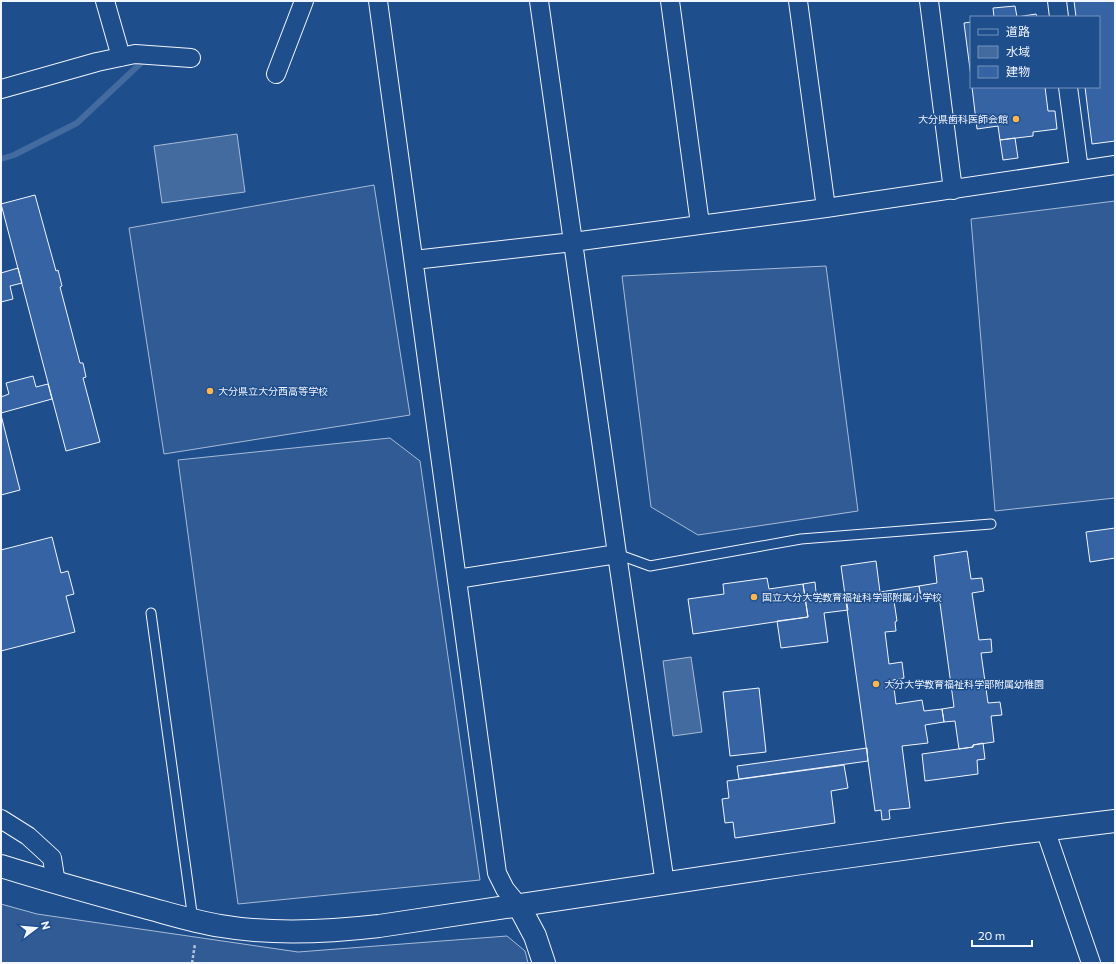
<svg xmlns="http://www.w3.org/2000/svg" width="1116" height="964" viewBox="0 0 1116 964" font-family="Commissioner,'Noto Sans JP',sans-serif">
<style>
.built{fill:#305b95;stroke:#a8bbd7}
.water{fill:#446ba0;stroke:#a8bbd7}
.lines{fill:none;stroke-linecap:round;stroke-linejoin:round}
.stream{stroke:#446ba0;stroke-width:6}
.building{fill:#3563a3;stroke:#f2f6ff}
.service-casing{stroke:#f2f6ff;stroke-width:11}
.minor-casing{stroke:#f2f6ff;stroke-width:20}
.tertiary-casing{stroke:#f2f6ff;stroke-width:24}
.path{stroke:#b3c4dc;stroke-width:2.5;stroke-dasharray:3 2;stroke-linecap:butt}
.service{stroke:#1f4e8c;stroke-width:9}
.minor{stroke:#1f4e8c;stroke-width:18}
.tertiary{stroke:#1f4e8c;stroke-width:22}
.poi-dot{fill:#ffb74d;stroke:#1f4e8c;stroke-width:1.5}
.labels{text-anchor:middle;stroke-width:3;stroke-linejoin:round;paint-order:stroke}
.poi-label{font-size:10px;fill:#f2f6ff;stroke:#1f4e8c;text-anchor:start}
</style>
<rect width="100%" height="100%" fill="#1f4e8c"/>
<path class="built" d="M374 185 410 415 164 454 129 228Z
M1115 201V498L995 511 971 219Z
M826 266 858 511 698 535 651 507 622 276Z
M390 438 420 461 480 880 238 904 178 460Z
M1 904 37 914 298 952 507 936 525 951 528 963H1Z"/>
<path class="water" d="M237 134 245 192 162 203 154 146Z
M691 657 702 732 673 736 663 661Z"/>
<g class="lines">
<path class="stream" d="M1 159 14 155 77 123 142 62"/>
</g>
<path class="building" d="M1074 1H1115V141L1092 144 1085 87H1099V17H1076Z
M1015 6 1017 17 1036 14 1037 17H990H994L993 8Z
M971 22V77L964 23Z
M972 87H1045L1048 111H1055L1057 129 1033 132V136L1000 140 998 126 977 129Z
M1015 138 1018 158 1003 160 1000 140Z
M35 195 56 271 58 270 62 286 60 287 80 363H83L86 377 83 378 100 442 66 451 1 204Z
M18 268 22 283 10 286 13 299 1 302V273Z
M33 376 36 387 48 384 52 399 1 413V397L9 394 6 383Z
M1 415 20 490 1 495Z
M1115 528V558L1090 562 1086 532Z
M52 537 61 573 68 571 74 594 66 596 75 632 1 651V550Z
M967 551 971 579 982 578 984 591 972 593 979 640 991 639 992 652 981 653 988 703 1000 702 1002 715 991 716 994 742 973 745V747L959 749 955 721 944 722 942 709 954 707 939 596 921 598 919 586 937 583 934 556Z
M876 561 880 592 919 586 921 598 894 601 897 621 895 622 896 631 885 632 889 664 902 662 904 678 893 680 896 704 922 700 924 711 942 709 944 722 925 725 928 743 902 746 910 808 889 810 890 819 882 820 881 810 875 811 841 566Z
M767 578 769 589 803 584 808 617 693 634 688 599 724 594 723 584Z
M815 582 817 602 846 598 848 610 824 613 828 642 781 648 777 621 808 617 803 584Z
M759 688 766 752 730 756 723 692Z
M983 743 985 759 977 760 978 774 925 781 922 754 973 747V745Z
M867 748 868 761 739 779 737 766Z
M844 765 848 788 831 791 835 823 735 838 733 822 725 823 722 799 729 798 727 781Z"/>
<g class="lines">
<defs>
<path id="service" d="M617 554 650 566 801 539 991 524
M151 613 193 920"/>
<path id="minor" d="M105 1 121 57
M378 1 497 873 505 889 519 906
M539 1 617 554 665 884
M670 1 700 224
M798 1 826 208
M929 1 953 190
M1057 1 1059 17
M276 74 304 1
M1068 87 1079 170
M1 89 97 62 135 54 191 58
M414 260 573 242 826 208 1115 165
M457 579 617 554
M1 819 28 836 52 858 56 883
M1045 829 1091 963"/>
<path id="tertiary" d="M1 866C49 881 96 894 144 907 170 914 195 922 221 926 273 935 327 932 379 926L802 863 1009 834 1115 821
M519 906 535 936 544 963"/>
</defs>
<use href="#service" class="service-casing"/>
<use href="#minor" class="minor-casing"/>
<use href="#tertiary" class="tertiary-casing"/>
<path class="path" d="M192 963 195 944"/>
<use href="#service" class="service"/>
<use href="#minor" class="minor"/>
<use href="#tertiary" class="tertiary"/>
</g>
<g class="poi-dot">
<circle cx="1016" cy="119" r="4"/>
<circle cx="210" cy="391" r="4"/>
<circle cx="754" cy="597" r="4"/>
<circle cx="876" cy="684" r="4"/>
</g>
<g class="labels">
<g class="poi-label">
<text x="1008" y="123" text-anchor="end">大分県歯科医師会館</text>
<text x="218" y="395">大分県立大分西高等学校</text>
<text x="762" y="601">国立大分大学教育福祉科学部附属小学校</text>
<text x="884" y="688">大分大学教育福祉科学部附属幼稚園</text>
</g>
</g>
<rect width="1116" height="964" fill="none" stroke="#f2f6ff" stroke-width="4"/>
<rect x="970" y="16" width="130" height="72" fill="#1f4e8c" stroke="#7391ba"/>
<rect x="978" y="29" width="20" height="6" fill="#1f4e8c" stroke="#7391ba"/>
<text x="1006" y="36" font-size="12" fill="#f2f6ff">道路</text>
<rect x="978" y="46" width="20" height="12" fill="#446ba0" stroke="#7391ba"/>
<text x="1006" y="56" font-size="12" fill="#f2f6ff">水域</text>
<rect x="978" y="66" width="20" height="12" fill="#3563a3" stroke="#7391ba"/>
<text x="1006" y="76" font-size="12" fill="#f2f6ff">建物</text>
<g transform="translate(36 928) rotate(74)" stroke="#1f4e8c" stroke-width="3" paint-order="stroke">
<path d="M0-3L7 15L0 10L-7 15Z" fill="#f2f6ff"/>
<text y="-6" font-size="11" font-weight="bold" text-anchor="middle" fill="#f2f6ff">N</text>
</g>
<path d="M972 940v6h60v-6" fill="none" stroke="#f2f6ff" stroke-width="2"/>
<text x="978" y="940" font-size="12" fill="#f2f6ff" stroke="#1f4e8c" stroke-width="3" paint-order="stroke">20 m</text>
</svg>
